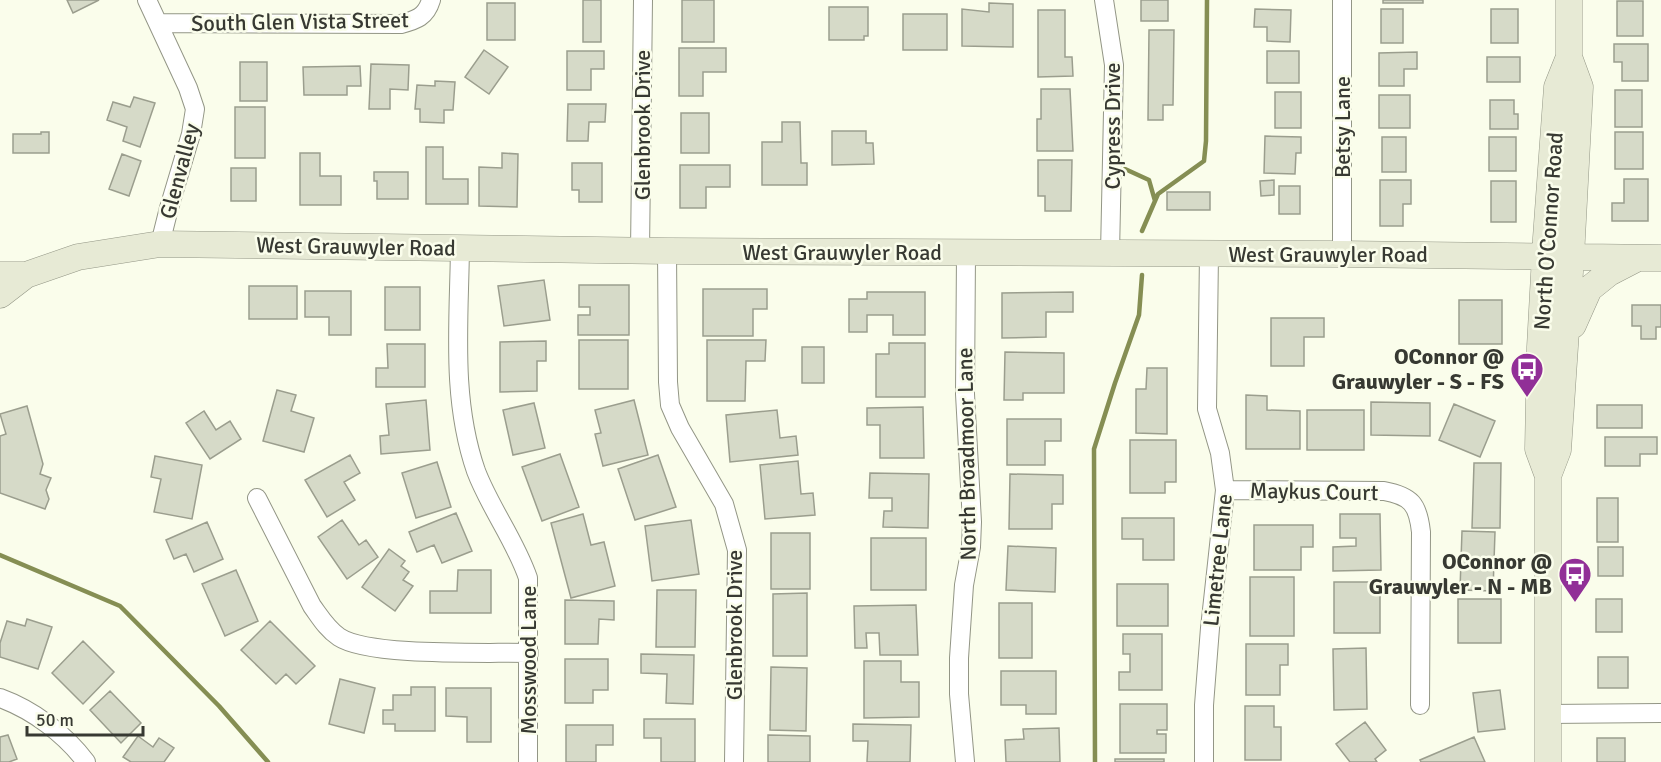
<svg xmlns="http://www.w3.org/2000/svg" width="1661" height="762" viewBox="0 0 1661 762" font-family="Signika,sans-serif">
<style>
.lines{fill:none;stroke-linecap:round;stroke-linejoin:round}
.stream{stroke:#858e53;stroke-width:4.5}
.building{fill:#d6dac8;stroke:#9b9e8e;stroke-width:1.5}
.street-casing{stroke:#939686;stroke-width:20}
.secondary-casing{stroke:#939686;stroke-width:27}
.street{stroke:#fff;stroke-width:18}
.secondary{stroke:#e7ead5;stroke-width:26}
.labels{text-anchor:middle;stroke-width:5;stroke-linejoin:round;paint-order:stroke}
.street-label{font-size:22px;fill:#373932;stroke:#fafdeb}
.poi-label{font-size:22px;font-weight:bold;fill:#373932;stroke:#fafdeb;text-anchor:end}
</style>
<rect width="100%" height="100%" fill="#fafdeb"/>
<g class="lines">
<path class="stream" d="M1125 169 1149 180 1155 201
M1142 231 1158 194 1204 161 1206 141 1207 0
M0 555 120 606 219 706 268 762
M1095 762 1094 449 1115 383 1139 315 1142 275"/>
</g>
<path class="building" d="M67 0H99L73 13Z
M583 0H601V42H583Z
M682 0H714V42H682Z
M1141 0H1168V21H1141Z
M1383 0H1423V3H1383Z
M1617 1H1643V36H1617Z
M487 3H515V40H487Z
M989 3 1013 4V47L962 46V9L989 12Z
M829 7H868V36H864V40H829Z
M1255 9 1291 10 1290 42 1267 41V27H1254Z
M1381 9H1403V43H1381Z
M1491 9H1518V43H1491Z
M1038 10H1065V57H1072L1073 76 1038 77Z
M903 14H947V50H903Z
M1149 30H1174L1173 105H1163V120H1148Z
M1614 44H1648V81H1622V62H1614Z
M679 48H726V72H703V96H679Z
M484 50 508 67 489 94 465 77Z
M567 51H604V69H591V90H567Z
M1267 51H1299V83H1267Z
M1417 52V69H1404V86H1379V53Z
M1487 57H1520V82H1487Z
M240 62H267V101H240Z
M371 64 409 65 408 90 390 89V109H369Z
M360 66 361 86H347V95H304L303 67Z
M435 81 455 82 453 110H444V123L420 122V109H415L417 85 435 86Z
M1041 89H1070L1073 151H1037V119H1041Z
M1615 90H1642V127H1615Z
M1275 92H1301V128H1275Z
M1379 95H1410V128H1379Z
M134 97 155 103 140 147 123 141 127 127 107 120 113 102 130 107Z
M1490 100H1514V114H1518V129H1490Z
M568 104H606L605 122H589L588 141H567Z
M235 107H265V158H235Z
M681 113H709V153H681Z
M782 122H800L801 163H807V185H762V142H782Z
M832 131H866V143H873L874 164 832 165Z
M41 132H49V153H13V134H41Z
M1615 132H1643V169H1615Z
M1265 136 1301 137V153H1296L1295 174 1264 173Z
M1382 137H1406V172H1382Z
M1489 137H1516V171H1489Z
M426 147H443V179H468V204H426Z
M300 153H320V176H341V205H300Z
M502 153 518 154 517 207 479 206V167L502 168Z
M122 154 141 161 129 196 109 189Z
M1038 160H1072L1071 211H1045V196H1038Z
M572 163H602V202H579V190H572Z
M680 165H730V187H706V208H680Z
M231 168H256V201H231Z
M374 172H408V199H377V181H374Z
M1624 179H1648V221H1612V203H1624Z
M1274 180V195L1261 196 1260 181Z
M1380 180H1411V204H1403V226H1380Z
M1491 181H1516V222H1491Z
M1279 186H1300V214H1279Z
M1167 192H1210V210H1167Z
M544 280 550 320 504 326 498 286Z
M579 285H629V335H578V315H590V307H579Z
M249 286H297V319H249Z
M385 287H420V330H385Z
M703 289H767V309H753V336H703Z
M305 291H351V335H329V317H305Z
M867 292H925V335H893V315H867V332H849V299H867Z
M1073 292V312H1046V337L1002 338V293Z
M1459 300H1502V344H1459Z
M1632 305H1661V327H1656V339H1641V326H1632Z
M1271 318H1324V337H1304V366H1271Z
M579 340H628V389H579Z
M707 340H766L765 361H746L745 401H707Z
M546 341V361H537V391L500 392V342Z
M889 343H925V397H876V354H889Z
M387 344H425V387H376V368H388Z
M802 347H824V383H802Z
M1005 352 1064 353V393H1023V400H1004Z
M1147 368H1167V434L1136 433V389H1146Z
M277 390 296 395 291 411 314 418 304 452 263 441Z
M1246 395 1267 396V410L1300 411V449H1246Z
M426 400 430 450 381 454 380 436 389 435 386 404Z
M634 400 648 455 603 466 595 434 601 433 595 410Z
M1371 402 1430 403V436L1371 435Z
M534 403 545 448 513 455 503 410Z
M1454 404 1495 421 1480 457 1439 440Z
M1597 405H1642V428H1597Z
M27 406 43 464 40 474 51 478 46 490 49 499 45 509 0 493V436L6 434 0 414Z
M923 407 924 458H880V425H867V408Z
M777 410 780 438 796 436 798 455 730 462 726 415Z
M1307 410H1364V450H1307Z
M204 411 216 430 230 421 241 439 210 459 186 423Z
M1007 419H1061V441H1045V465H1007Z
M1605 437H1657V454H1640V466H1605Z
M1130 440H1176V482H1165V493H1130Z
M560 454 579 507 542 521 522 467Z
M350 455 360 473 344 482 355 500 327 517 305 480Z
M658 455 676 507 635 520 618 469Z
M155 456 202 465 192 519 154 512 161 479 151 477Z
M798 461 801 494 813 493 815 515 765 519 760 465Z
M437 462 451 507 416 518 402 473Z
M1474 463H1501L1500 528H1472Z
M870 473 929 474 928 528 883 527 884 511H892V498H869Z
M1010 474 1063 475V504H1052V529H1009Z
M1597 498H1618V542H1597Z
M456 513 472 551 442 563 434 545 417 552 409 532Z
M583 514 591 545 604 542 615 586 571 598 551 523Z
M1340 514H1380L1381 570 1333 571V547L1356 546V538H1340Z
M1122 518H1174V560H1143V539H1122Z
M342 520 359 545 366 540 378 557 347 579 318 537Z
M691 520 699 574 652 581 645 526Z
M207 522 223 559 194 572 186 554 174 559 166 540Z
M1254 525H1313V547H1301V570H1254Z
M1462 531 1495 532 1493 591 1460 590Z
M771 533H810V589H771Z
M871 538H926V590H871Z
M1008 546 1056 548 1055 592 1006 590Z
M1598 547H1623V576H1598Z
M389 549 405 561 401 566 409 572 403 580 413 586 395 611 362 587Z
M236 570 258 621 225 636 202 584Z
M458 570H491V613H430V591H457Z
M1250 577H1294V636H1250Z
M1334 582H1380V633H1334Z
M1117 584H1168V626H1117Z
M657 590H696L695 647H656Z
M807 593V656H773V594Z
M1458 599H1501V643H1458Z
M1596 599H1622V632H1596Z
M565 600 614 601V620L599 619 598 644H565Z
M999 603H1032V658H999Z
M916 605 918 655H880L879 633H866L867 648H855L854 606Z
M27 619 52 627 38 669 0 657V643L7 621 25 626Z
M270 621 315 666 296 684 286 674 276 684 241 650Z
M1123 634H1162V690H1119V672H1130V654H1123Z
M83 641 114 672 83 704 52 673Z
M1246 644H1288V665H1280V695H1246Z
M1366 648 1367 709 1334 710 1333 649Z
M641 654 694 655 693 704 666 703 667 674 641 673Z
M1598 657H1628V688H1598Z
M565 659H608V690H593V703H565Z
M864 661H901V682H919V717L864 718Z
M771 667 807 668 806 731 770 730Z
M1001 671H1056V714H1026V705H1001Z
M340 679 375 688 364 733 329 724Z
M411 687H435V731H395V724H383V710H393V695H411Z
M446 688H491V742H467V717L446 716Z
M1500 690 1505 729 1478 732 1473 693Z
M110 691 141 723 121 743 90 710Z
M1120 704H1167V730H1157V734H1166V753H1120Z
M1245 706H1274V727H1281V760H1245Z
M644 719H695V762H661V738H644Z
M1365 722 1386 750 1375 759 1377 762H1350L1336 744Z
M853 724 911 725 910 762H867L868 741H853Z
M566 725H613V745H596V762H566Z
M1059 728 1060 762H1006L1005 740 1024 739 1023 729Z
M8 735 17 759 9 762H0V737Z
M768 735 810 736V762H768Z
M138 736 153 747 159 738 174 748 164 762H131L123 757Z
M1474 737 1485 762H1421L1420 760Z
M1597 738H1625V762H1597Z
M1115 759H1164V762H1115Z"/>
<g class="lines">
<defs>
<path id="street" d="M147 0 188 88 195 109 191 134 169 208 160 244
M1104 0 1114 65 1110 253
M158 23 401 24C416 20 426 17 431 0
M460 248C459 323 451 399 476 471 490 508 515 540 528 578V762
M640 251 643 0
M667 251 668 382 670 405 680 428 724 504 737 550 734 762
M1342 254V0
M1225 490 1384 491C1411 496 1418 504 1421 532L1420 705
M257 498 312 606C320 617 327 629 339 637 369 657 488 652 529 653
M0 698C33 710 65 734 86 762
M1548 714 1661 713
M965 762 959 694V658L964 585 971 547 972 522 965 394 966 253
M1204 762V705L1210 628 1225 490 1220 453 1207 409 1209 253"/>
<path id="secondary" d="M0 275H26L78 257 160 244 667 251 1342 254 1661 258
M0 295 26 275
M1573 325 1589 289 1609 273 1636 259
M1548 476 1538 449 1540 347 1546 238 1557 87 1569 57
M1548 762V476L1558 450 1571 257 1580 87 1569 57V0"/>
</defs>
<use href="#street" class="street-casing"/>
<use href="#secondary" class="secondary-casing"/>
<use href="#street" class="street"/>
<use href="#secondary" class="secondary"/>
</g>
<defs>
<symbol id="bus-pin" viewBox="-11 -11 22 30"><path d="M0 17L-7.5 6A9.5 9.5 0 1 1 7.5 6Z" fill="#912f97" stroke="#fafdeb"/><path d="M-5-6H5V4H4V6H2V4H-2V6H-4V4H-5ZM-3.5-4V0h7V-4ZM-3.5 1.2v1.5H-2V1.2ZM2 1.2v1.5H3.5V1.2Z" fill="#fff"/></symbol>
</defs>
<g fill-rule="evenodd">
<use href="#bus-pin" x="1508" y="350" width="38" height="52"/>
<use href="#bus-pin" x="1556" y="555" width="38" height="52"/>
</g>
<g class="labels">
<g class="street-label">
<text transform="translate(300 21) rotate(-1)" y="8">South Glen Vista Street</text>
<text transform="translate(642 125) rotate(-90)" y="8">Glenbrook Drive</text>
<text transform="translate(1112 126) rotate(-90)" y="8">Cypress Drive</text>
<text transform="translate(1342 127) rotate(-90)" y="8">Betsy Lane</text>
<text transform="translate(179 171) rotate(-75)" y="8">Glenvalley</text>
<text transform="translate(1548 231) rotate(-86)" y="8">North O'Connor Road</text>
<text transform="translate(356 246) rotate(1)" y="8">West Grauwyler Road</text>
<text x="842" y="260">West Grauwyler Road</text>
<text x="1328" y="262">West Grauwyler Road</text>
<text transform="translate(966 454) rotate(-91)" y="8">North Broadmoor Lane</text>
<text transform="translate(1314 491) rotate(1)" y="8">Maykus Court</text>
<text transform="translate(1217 560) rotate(-84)" y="8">Limetree Lane</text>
<text transform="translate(734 625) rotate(-90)" y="8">Glenbrook Drive</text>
<text transform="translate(528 660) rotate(-90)" y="8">Mosswood Lane</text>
</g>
<g class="poi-label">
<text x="1504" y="364">OConnor @<tspan x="1504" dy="25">Grauwyler - S - FS</tspan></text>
<text x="1552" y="569">OConnor @<tspan x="1552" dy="25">Grauwyler - N - MB</tspan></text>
</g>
</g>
<path d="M27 726v9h116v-9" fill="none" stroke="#373932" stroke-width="3"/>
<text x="36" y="726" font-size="18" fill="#373932" stroke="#fafdeb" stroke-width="4.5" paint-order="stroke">50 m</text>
</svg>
